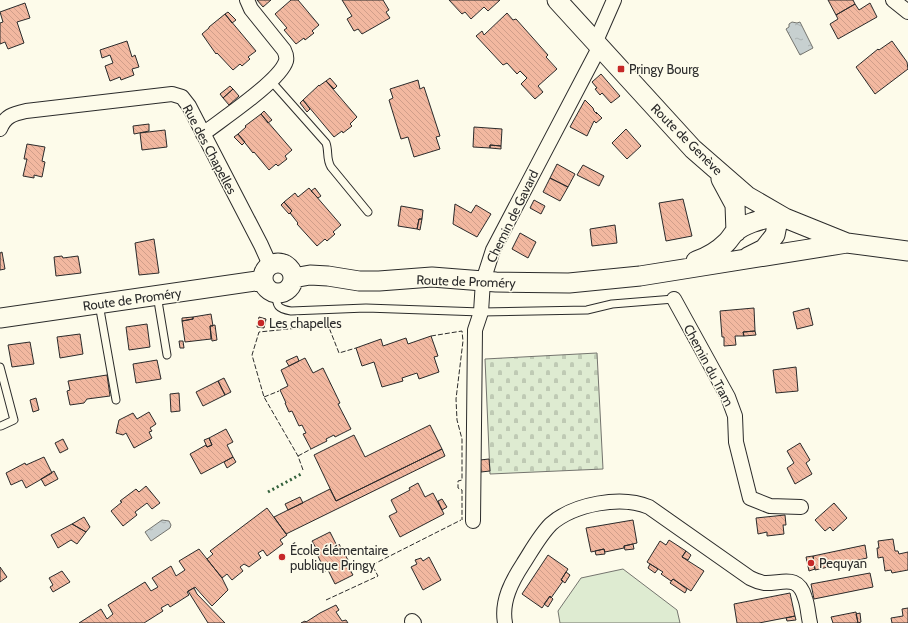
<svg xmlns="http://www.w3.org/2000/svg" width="908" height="623" viewBox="0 0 908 623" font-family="Cabin,sans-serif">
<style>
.green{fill:#deebd1;stroke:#74746e}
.cemetery{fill:url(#cemetery-stones);stroke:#74746e}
.water{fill:url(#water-ripples);stroke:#74746e}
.building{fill:url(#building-back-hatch);stroke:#2b2b2b}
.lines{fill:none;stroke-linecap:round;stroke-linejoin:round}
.lane-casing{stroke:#2b2b2b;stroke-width:9}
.street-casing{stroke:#2b2b2b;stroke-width:16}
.secondary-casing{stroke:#2b2b2b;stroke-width:21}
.lane{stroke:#fdfbea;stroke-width:7}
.street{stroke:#fdfbea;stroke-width:14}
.secondary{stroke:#fdfbea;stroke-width:19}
.hedge{stroke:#34623c;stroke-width:3;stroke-dasharray:2 3;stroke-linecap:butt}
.fence{stroke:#2b2b2b;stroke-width:1;stroke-dasharray:5 2;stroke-linecap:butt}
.poi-dot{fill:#c62828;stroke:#fdfbea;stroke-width:1.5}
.labels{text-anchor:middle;stroke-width:3;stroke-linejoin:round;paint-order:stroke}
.poi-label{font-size:13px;fill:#2b2b2b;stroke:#fdfbea;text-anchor:start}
.street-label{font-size:13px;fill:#2b2b2b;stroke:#fdfbea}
</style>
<defs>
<pattern id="cemetery-stones" width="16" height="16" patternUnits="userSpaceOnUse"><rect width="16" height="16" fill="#deebd1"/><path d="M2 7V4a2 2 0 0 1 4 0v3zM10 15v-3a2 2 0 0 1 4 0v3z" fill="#bfcab4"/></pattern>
<pattern id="water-ripples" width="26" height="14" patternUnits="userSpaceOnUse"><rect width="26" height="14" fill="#c7d0d0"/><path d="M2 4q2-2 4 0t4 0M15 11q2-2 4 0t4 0" fill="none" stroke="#abb3b3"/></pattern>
<pattern id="building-back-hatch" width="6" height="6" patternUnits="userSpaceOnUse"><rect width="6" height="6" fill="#f2b8a0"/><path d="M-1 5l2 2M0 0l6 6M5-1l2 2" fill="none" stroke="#d09e8a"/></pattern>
</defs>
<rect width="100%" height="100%" fill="#fdfbea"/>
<path class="green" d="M623 569 677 610 680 623H560L558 611 581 578Z"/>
<path class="cemetery" d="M597 353 603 469 490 474 485 359Z"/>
<path class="water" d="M792 22 797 23 800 22 813 48 800 55 786 29 789 27V24Z
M162 520 169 521 171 525 170 528 151 541 145 532Z"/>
<path class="building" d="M257 0H271L263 7Z
M291 0H298L319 25 312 31 314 33 305 40 304 38 296 44 284 30 287 28 275 14Z
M342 0H383L389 10 386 12 390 18 362 34 358 29 354 31 347 19 352 16Z
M449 0H500L488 11 484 7 471 19 465 12 462 14Z
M828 0H853L855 4 836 15Z
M25 3 30 18 17 22 24 43 8 49 5 42 0 44V23L3 22 0 12Z
M870 3 877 17 838 39 830 24 838 19 836 15 855 4 859 10Z
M228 12 236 20 232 23 225 14Z
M507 13 513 20 516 19 548 55 546 57 557 69 538 86 543 92 535 99 521 84 527 78 520 71 517 74 507 63 503 65 476 36 482 31 484 35Z
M225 14 256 51 248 57 250 59 242 66 240 64 233 70 217 53 216 54 202 34 209 28V27Z
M127 41 132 57 135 55 139 67 132 69 134 75 121 80 120 77 110 81 105 66 113 63 110 55 102 58 100 50Z
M892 41 907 62 908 69 875 94 856 67 878 49 879 50Z
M601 74 620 96 611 103 602 93 600 95 595 89 597 88 592 82Z
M330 78 337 86 334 89 326 81Z
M418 80 420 89 424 87 440 136 436 137 440 149 414 157 408 137 401 139 389 100 393 98 390 89Z
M326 81 357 117 350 124 352 126 343 133 342 131 334 137 303 100 319 85V86Z
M230 86 233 89 223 98 220 94Z
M233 89 239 96 229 105 223 98Z
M303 100 310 109 307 112 300 103Z
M585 100 593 108 594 111 597 114 596 112 602 118 596 123 594 121 587 136 570 127Z
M264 111 272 120 268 123 261 114Z
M261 114 292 150 285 156 287 159 278 166 276 164 269 170 254 152 253 153 238 134 246 127 245 126Z
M149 124V131L134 134 133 126Z
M474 127 502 129 501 146 490 145V148L473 147Z
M626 129 641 146 627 159 612 143Z
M165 130 167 147 142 150 140 133Z
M238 134 245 142 242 145 234 137Z
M27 144 45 147 42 161 45 162 42 177 34 175V178L23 176 27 159H24Z
M490 145 501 146V149L490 148Z
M557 164 575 174 568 187 550 178Z
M583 165 604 176 599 186 577 175Z
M550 178 568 187 560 201 543 192Z
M309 188 341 225 333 232 335 234 327 241 325 239 317 246 297 224 298 223 290 213 292 211 284 202 295 193 298 197Z
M315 188 321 196 318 198 311 191Z
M683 199 692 236 666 241 659 203Z
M534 200 545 206 541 214 530 208Z
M284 202 292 211 289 214 281 205Z
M455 204 471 213 476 205 491 214 477 237 453 224Z
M401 206 423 210 422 219H419L417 229 398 226Z
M419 219H422L420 230 417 229Z
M615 225 617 243 592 246 590 229Z
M520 233 536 242 528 258 512 249Z
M154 239 159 273 139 275 135 243Z
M2 252 5 269 0 270V253Z
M62 256 63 258 78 256 81 273 56 276 54 257Z
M754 308 755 331 743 332 744 336H735L736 345 724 346V337H722L720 311Z
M809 308 813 325 797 329 793 312Z
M211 314 213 326H210L211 339 185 342 182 321 193 319V317Z
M193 317V319L182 321V318Z
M259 317 266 319 264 328 257 327Z
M147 324 150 347 129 350 126 327Z
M215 325 217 340 212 341 210 326Z
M755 331 756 335 744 336 743 332Z
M80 334 83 354 60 358 57 337Z
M431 336 438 356 434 357 439 372 419 379 417 373 402 378 403 381 382 387 374 362 362 366 356 348 381 339 383 346 406 338 408 344Z
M179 341H183L184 348H180Z
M30 342 34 364 12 367 8 345Z
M297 356 299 361 289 366 286 361Z
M305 358 313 373 323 368 340 403 338 404 351 429 335 437 334 435 326 439 327 441 311 449 303 434 306 433 302 425 299 426 292 411 289 412 285 403H286L280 390 288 386 281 370Z
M157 360 161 379 136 383 133 364Z
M796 367 798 391 776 393 773 370Z
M107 375 110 396 87 399 84 403 70 405 67 391 70 390 68 381Z
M224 378 231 392 225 395 218 381Z
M218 381 225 395 203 406 196 392Z
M179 393 180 411 171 412 170 394Z
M36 398 39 410 33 412 30 400Z
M149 412 156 424 150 428 152 431 149 432 152 438 134 448 126 433 123 435 116 433 119 420 133 413 137 419Z
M430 425 442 449 336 501 314 455 354 435 365 457Z
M226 429 233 442 227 445 233 457 201 474 190 454 206 445 207 447 212 445 209 438Z
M209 438 212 445 207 447 204 440Z
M63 439 68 449 60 453 55 443Z
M800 443 810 460 806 463 812 474 795 484 787 468 794 463 787 451Z
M442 449 445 456 286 534 274 517 330 489 336 501Z
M44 457 52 473 26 488 22 480 11 485 6 473 25 463 26 465Z
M233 457 236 462 227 468 224 462Z
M489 459 490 471 481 472 480 460Z
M54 471 58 479 45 486 41 479Z
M418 483 425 497 433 493 444 514 400 537 389 516 397 512 391 500 410 490 409 488Z
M146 486 160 503 152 509 147 503 135 512 137 515 123 526 111 511 122 502 120 501 136 489 139 492Z
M300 497 303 503 288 510 285 504Z
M442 499 447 507 442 510 438 501Z
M834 503 847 518 833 531 830 527 825 531 815 520Z
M267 508 287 535 280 540 283 544 267 556 263 550 258 553 261 558 249 567 244 564 240 567 243 571 232 580 227 574 222 578 207 559 213 554 210 551Z
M785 515 786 525H783L784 534 767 536V532L758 534 756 518Z
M84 517 90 527 86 532 72 524Z
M633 520 637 543 624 546V548L605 552 604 549 591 552 586 528Z
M72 524 86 532 77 544 71 540 58 548 51 535Z
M330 532 337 546 339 544 348 560 345 561 353 575 335 584 328 570 325 571 318 556 320 555 312 541Z
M893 539 895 551H898L899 554 908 552V570L892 573 891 570 885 571 883 557 878 558 877 548H879L878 541Z
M669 540 686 551 682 557 704 571 691 591 673 579 671 581 661 574 663 572 647 562 660 541 666 545Z
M633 544 634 549 625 550 624 546Z
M865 545 867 558 815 570 813 556Z
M199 549 222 578 228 590 212 606 195 587 187 592 189 595 170 607 168 604 161 608 163 611 144 623H79L101 609 107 619 113 614 108 605 145 582 151 591 158 587 152 578 171 566 176 576 185 570 179 561Z
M604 549 605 554 596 555 595 551Z
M686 551 691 555 688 560 682 557Z
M548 555 568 569 561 580 563 581 551 598 550 596 542 608 522 594Z
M813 556 815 569 809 571 806 557Z
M429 557 441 580 423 590 411 567 417 564 415 560 421 558 423 561Z
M650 564 658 569 655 573 648 568Z
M0 567 7 577 0 582Z
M62 571 70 582 53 592 50 587 53 585 49 578Z
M566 572 570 575 565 583 561 580Z
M870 573 873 587 814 599 811 584Z
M673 579 687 589 685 593 670 583Z
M194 588 197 594 225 623H208L188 591Z
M790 593 795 616 759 623H737L734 604Z
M550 596 553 599 548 607 544 604Z
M336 605 339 610 336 612 342 621 346 620 348 623H301L305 621 306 622 320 613Z
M908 608V623H892L891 618 903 616 902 609Z
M856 612 858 623H833L831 617Z
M860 613 861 622 858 623 856 614Z
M795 616 796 620 787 621 786 618Z"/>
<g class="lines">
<defs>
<path id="lane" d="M271 81 326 143C329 151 326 159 331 167L368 212
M276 293C276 306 278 309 291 311L366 308 481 312 587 310 612 304 674 299
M157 295 167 355
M99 304 116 400
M0 367 14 420 1 426"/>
<path id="street" d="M893 0 908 12
M596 41 614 0
M0 129C5 116 13 114 26 111L172 94 182 97 189 106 261 245 270 265
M203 134C221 120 280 81 286 61 287 57 286 54 284 50L251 9 247 0
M674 299 728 397 735 416 736 442 750 498 770 506 801 507
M473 521 475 330 481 312 483 281 493 250 600 46
M412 621 414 623
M505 623C501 601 512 581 523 564 532 550 540 535 551 524 574 504 621 495 649 507L750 578C754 580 759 582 764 583 782 584 798 573 805 598 808 606 808 615 810 623"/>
<path id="secondary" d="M557 0 693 149 747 196 785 218 847 243 908 251
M721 179 735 205 736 232
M748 257 764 249 775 235 779 215
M696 261C708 257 718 251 727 242 730 239 732 235 735 232 747 222 765 219 779 215
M263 278a15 15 0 1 1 30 0a15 15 0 1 1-30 0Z
M293 278 310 275 328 276 359 281H379L432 277 496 282 569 283 640 276 847 243
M0 318 263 280"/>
</defs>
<use href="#lane" class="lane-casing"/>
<use href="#street" class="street-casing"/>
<use href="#secondary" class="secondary-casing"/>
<use href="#lane" class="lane"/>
<use href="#street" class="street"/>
<use href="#secondary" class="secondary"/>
<path class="hedge" d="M268 492 303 473"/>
<path class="fence" d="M431 336 462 331 463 341 456 399 457 420 462 439V480L458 481V488L462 490V520
M264 397 279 391
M298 456 311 449
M303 470 298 456 264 397 252 355 259 332 328 325 339 353 356 348
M326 600 378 576 372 565 461 520"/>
</g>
<g class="poi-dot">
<rect x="617" y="65" width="8" height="8" rx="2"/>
<circle cx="261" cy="323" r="4"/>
<circle cx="282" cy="557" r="4"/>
<circle cx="811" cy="563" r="4"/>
</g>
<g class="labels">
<g class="poi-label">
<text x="629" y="74">Pringy Bourg</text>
<text x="269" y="328">Les chapelles</text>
<text x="290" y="555">École élémentaire<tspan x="290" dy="15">publique Pringy</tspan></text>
<text x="819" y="568">Pequyan</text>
</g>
<g class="street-label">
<text transform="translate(687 139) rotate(45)" y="5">Route de Genève</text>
<text transform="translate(210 149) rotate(62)" y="5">Rue des Chapelles</text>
<text transform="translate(512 216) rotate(-64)" y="5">Chemin de Gavard</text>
<text transform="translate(466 281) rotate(2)" y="5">Route de Proméry</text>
<text transform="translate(132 299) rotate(-8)" y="5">Route de Proméry</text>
<text transform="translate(709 365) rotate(62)" y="5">Chemin du Tram</text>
</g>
</g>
</svg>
